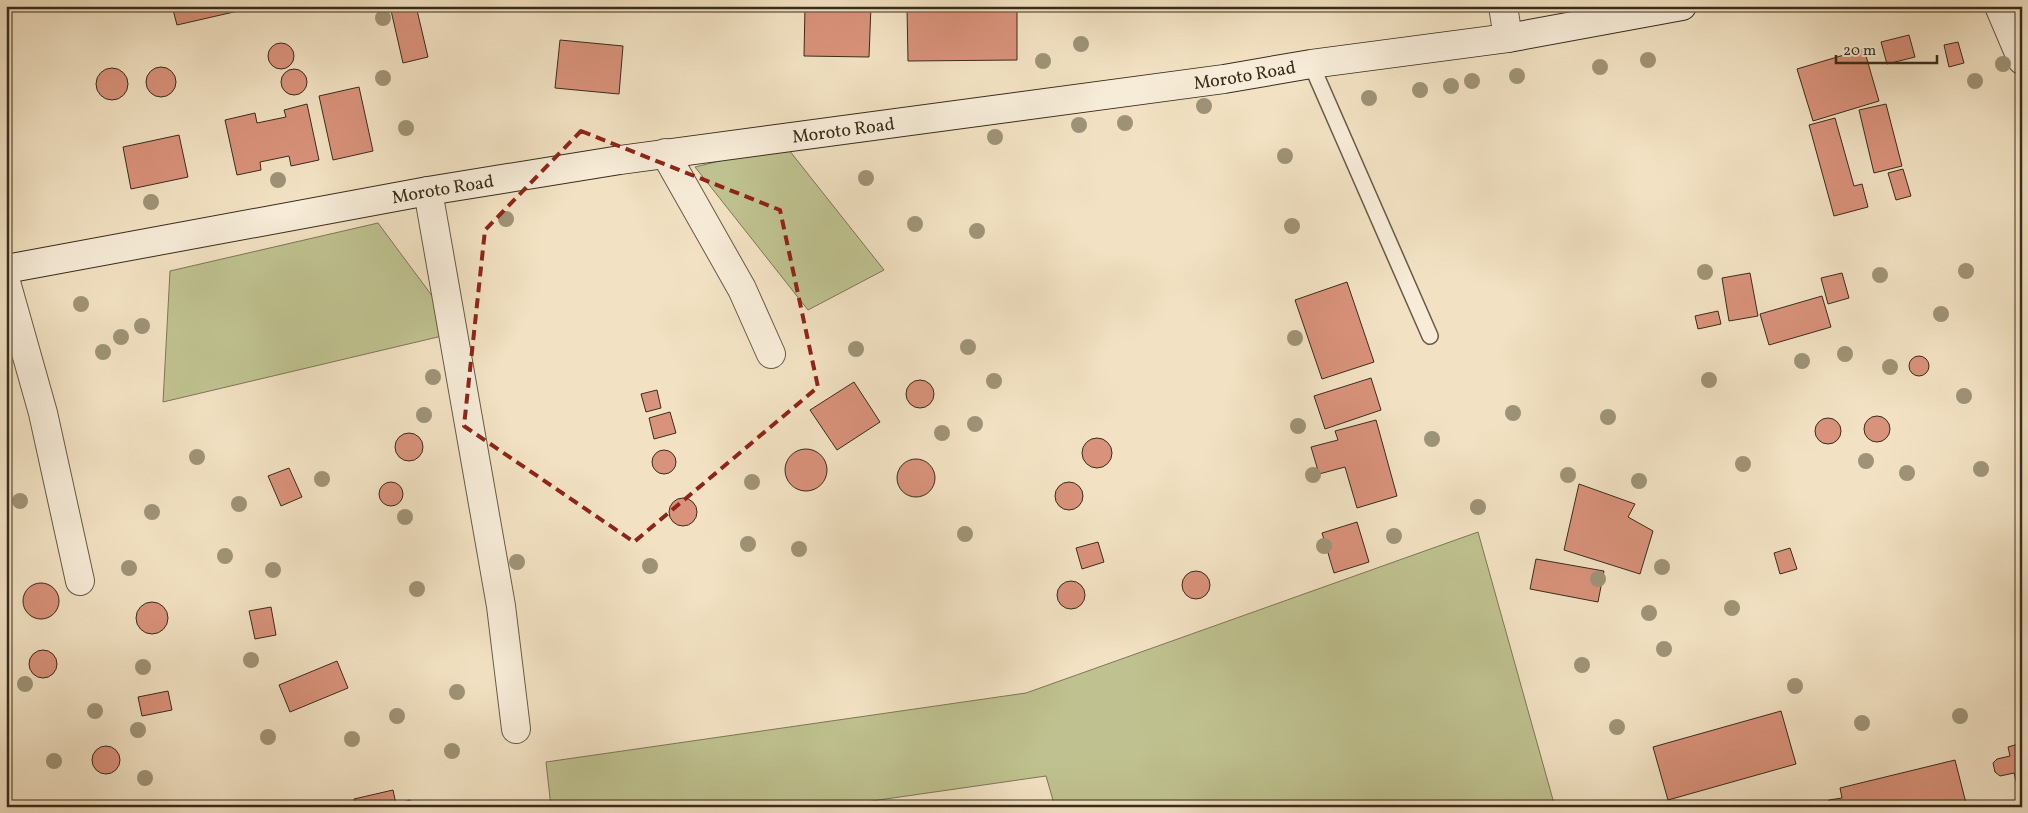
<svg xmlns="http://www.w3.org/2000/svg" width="2028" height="813" viewBox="0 0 2028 813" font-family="Vollkorn,serif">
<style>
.green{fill:#bfc290;stroke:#7c7756}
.building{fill:#d9927b;stroke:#382c1b}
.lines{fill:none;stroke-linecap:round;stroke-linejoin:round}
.lane-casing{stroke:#665a45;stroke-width:18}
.street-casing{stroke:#665a45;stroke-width:30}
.secondary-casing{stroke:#382c1b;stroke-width:30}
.lane{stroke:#f7ecd8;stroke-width:15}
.street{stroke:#f7ecd8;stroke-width:28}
.secondary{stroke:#f7ecd8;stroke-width:28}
.tree{fill:#9e9377}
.marked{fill:none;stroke:#8f2418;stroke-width:4;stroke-dasharray:10 6;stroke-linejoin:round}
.labels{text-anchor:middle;stroke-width:4;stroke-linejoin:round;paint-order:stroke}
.street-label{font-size:18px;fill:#382c1b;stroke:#f7ecd8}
</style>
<rect width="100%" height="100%" fill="#f2e2c3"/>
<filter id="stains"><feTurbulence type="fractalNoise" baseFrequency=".004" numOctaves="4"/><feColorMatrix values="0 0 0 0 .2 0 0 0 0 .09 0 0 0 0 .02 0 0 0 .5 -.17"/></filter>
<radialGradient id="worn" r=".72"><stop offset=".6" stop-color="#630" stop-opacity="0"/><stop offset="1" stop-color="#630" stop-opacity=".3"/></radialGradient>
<path class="green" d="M785 145 884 270 808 310 695 167Z
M378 223 459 332 163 402 170 271Z
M1478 532 1555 807H1055L1046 776 830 807H551L546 762 1026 693Z"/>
<path class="building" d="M172 6H260L177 25Z
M390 6H416L428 57 403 63Z
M805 6H871L869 57 804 56Z
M1017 6V60L908 61 907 7Z
M1909 35 1915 57 1887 64 1881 42Z
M560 40 623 46 619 94 555 88Z
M1958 42 1964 63 1949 67 1944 45Z
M268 56a13 13 0 1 1 26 0a13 13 0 1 1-26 0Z
M1864 49 1879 101 1813 121 1797 69Z
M146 82a15 15 0 1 1 30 0a15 15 0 1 1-30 0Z
M96 84a16 16 0 1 1 32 0a16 16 0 1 1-32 0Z
M281 82a13 13 0 1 1 26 0a13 13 0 1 1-26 0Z
M359 87 373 151 333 160 319 96Z
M307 104 319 160 291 166 289 156 260 162 261 170 237 175 225 120 255 113 257 123 286 117 284 110Z
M1886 104 1902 166 1874 173 1859 110Z
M1835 118 1854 186 1862 184 1868 207 1834 216 1809 125Z
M179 135 188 177 131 189 123 147Z
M1903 169 1911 196 1896 200 1888 173Z
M1750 273 1758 316 1729 321 1722 278Z
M1842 273 1849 298 1828 304 1821 278Z
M1347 282 1374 362 1322 379 1295 300Z
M1822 296 1831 327 1769 345 1760 314Z
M1718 311 1721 324 1698 329 1695 316Z
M1909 366a10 10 0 1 1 20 0a10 10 0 1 1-20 0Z
M1371 378 1381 410 1325 429 1314 396Z
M906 394a14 14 0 1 1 28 0a14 14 0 1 1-28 0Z
M854 382 880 422 837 450 810 410Z
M657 390 661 408 646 412 641 394Z
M670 412 676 433 654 439 649 418Z
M1864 429a13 13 0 1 1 26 0a13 13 0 1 1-26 0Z
M1815 431a13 13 0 1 1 26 0a13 13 0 1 1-26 0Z
M1376 420 1397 496 1357 508 1345 467 1319 474 1311 447 1338 440 1335 431Z
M395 447a14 14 0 1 1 28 0a14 14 0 1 1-28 0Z
M1082 453a15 15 0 1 1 30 0a15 15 0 1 1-30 0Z
M785 470a21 21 0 1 1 42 0a21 21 0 1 1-42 0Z
M652 462a12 12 0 1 1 24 0a12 12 0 1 1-24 0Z
M897 478a19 19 0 1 1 38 0a19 19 0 1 1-38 0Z
M289 468 302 497 281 506 268 476Z
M379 494a12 12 0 1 1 24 0a12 12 0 1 1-24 0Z
M1055 496a14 14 0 1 1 28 0a14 14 0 1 1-28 0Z
M1579 484 1635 504 1628 517 1653 531 1640 574 1564 550Z
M669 512a14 14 0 1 1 28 0a14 14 0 1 1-28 0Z
M1357 522 1369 562 1334 573 1322 533Z
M1098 542 1104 562 1082 569 1076 548Z
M1790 548 1797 569 1780 574 1774 553Z
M1536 559 1604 571 1598 602 1530 589Z
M1182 585a14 14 0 1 1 28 0a14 14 0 1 1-28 0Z
M1057 595a14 14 0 1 1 28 0a14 14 0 1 1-28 0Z
M23 601a18 18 0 1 1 36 0a18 18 0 1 1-36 0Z
M136 618a16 16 0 1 1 32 0a16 16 0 1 1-32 0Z
M271 607 276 635 255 639 249 611Z
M29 664a14 14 0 1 1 28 0a14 14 0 1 1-28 0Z
M337 661 348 688 290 712 279 685Z
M168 691 172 710 142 716 138 697Z
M1781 711 1796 764 1668 800 1653 747Z
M2022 743V803L2014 773 2000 776 1995 772 1993 763 1997 759 2010 756 2008 747Z
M92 760a14 14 0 1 1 28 0a14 14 0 1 1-28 0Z
M1955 760 1967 807H1825L1829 800 1842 798 1840 788Z
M393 790 396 804 410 800 412 807H347L355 805 354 799Z"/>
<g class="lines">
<defs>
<path id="lane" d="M1311 64 1430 336"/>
<path id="street" d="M1503 6 1508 38
M1999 6 2022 60
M665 153 742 289 771 354
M428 191 501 606 516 729
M6 282 43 413 80 581"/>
<g id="secondary">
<path id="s1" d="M6 269 428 191 620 160 1224 79 1311 64 1508 38 1682 6"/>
</g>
</defs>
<use href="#lane" class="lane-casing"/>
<use href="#street" class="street-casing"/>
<use href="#secondary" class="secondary-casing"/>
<use href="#lane" class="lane"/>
<use href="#street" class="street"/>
<use href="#secondary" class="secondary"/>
</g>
<g class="tree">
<circle cx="383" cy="18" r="8"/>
<circle cx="1081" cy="44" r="8"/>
<circle cx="1648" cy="60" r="8"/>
<circle cx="1043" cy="61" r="8"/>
<circle cx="2003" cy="64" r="8"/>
<circle cx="1600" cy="67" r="8"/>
<circle cx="1517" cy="76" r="8"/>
<circle cx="383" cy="78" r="8"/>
<circle cx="1472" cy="81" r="8"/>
<circle cx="1975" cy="81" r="8"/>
<circle cx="1451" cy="86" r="8"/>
<circle cx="1420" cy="90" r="8"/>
<circle cx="1369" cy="98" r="8"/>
<circle cx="1204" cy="106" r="8"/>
<circle cx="1125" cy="123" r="8"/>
<circle cx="1079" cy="125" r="8"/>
<circle cx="406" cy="128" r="8"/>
<circle cx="995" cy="137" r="8"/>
<circle cx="1285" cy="156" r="8"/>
<circle cx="866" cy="178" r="8"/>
<circle cx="278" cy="180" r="8"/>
<circle cx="151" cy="202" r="8"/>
<circle cx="506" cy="219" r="8"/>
<circle cx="915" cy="224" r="8"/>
<circle cx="1292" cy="226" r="8"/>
<circle cx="977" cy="231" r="8"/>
<circle cx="1966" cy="271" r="8"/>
<circle cx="1705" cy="272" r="8"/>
<circle cx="1880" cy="275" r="8"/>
<circle cx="81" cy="304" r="8"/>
<circle cx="1941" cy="314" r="8"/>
<circle cx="142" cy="326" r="8"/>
<circle cx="121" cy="337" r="8"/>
<circle cx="1295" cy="338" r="8"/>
<circle cx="968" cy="347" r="8"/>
<circle cx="856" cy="349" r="8"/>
<circle cx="103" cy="352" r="8"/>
<circle cx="1845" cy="354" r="8"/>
<circle cx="1802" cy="361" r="8"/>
<circle cx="1890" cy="367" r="8"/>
<circle cx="433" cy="377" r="8"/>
<circle cx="1709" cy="380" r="8"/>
<circle cx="994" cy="381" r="8"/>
<circle cx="1964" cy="396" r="8"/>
<circle cx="1513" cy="413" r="8"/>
<circle cx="424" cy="415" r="8"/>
<circle cx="1608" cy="417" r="8"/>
<circle cx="975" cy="424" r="8"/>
<circle cx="1298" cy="426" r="8"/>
<circle cx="942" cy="433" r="8"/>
<circle cx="1432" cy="439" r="8"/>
<circle cx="197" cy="457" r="8"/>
<circle cx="1866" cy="461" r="8"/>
<circle cx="1743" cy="464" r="8"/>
<circle cx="1981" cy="469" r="8"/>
<circle cx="1907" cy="473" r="8"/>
<circle cx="1313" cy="475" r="8"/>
<circle cx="1568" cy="475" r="8"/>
<circle cx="322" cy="479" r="8"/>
<circle cx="1639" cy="481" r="8"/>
<circle cx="752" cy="482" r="8"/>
<circle cx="20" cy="501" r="8"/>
<circle cx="239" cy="504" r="8"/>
<circle cx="1478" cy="507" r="8"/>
<circle cx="152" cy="512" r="8"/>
<circle cx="405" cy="517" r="8"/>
<circle cx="965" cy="534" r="8"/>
<circle cx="1394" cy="536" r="8"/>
<circle cx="748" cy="544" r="8"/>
<circle cx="1324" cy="546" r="8"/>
<circle cx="799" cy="549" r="8"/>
<circle cx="225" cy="556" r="8"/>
<circle cx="517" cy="562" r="8"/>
<circle cx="650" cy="566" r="8"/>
<circle cx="1662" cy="567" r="8"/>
<circle cx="129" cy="568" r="8"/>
<circle cx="273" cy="570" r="8"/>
<circle cx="1598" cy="579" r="8"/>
<circle cx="417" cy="589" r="8"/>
<circle cx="1732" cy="608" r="8"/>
<circle cx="1649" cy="613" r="8"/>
<circle cx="1664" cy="649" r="8"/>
<circle cx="251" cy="660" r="8"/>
<circle cx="1582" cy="665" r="8"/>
<circle cx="143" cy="667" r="8"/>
<circle cx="25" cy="684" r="8"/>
<circle cx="1795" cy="686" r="8"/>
<circle cx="457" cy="692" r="8"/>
<circle cx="95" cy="711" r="8"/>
<circle cx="397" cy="716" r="8"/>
<circle cx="1960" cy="716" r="8"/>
<circle cx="1862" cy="723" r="8"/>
<circle cx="1617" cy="727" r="8"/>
<circle cx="138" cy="730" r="8"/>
<circle cx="268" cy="737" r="8"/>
<circle cx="352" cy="739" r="8"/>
<circle cx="452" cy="751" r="8"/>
<circle cx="54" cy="761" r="8"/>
<circle cx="145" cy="778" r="8"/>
</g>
<path class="marked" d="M581 131 780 210 818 387 634 542 464 426 485 230Z"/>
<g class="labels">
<g class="street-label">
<text dy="6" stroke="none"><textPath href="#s1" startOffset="1254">Moroto Road</textPath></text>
<text dy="6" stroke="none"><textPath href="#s1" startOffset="849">Moroto Road</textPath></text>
<text dy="6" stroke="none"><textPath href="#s1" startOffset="444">Moroto Road</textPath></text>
</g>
</g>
<rect width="2028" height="813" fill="none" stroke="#f2e2c3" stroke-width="25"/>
<rect x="8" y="8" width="2013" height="798" fill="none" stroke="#382c1b" stroke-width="2.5"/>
<rect x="12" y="12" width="2003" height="788" fill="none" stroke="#382c1b"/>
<path d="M1836 55v8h101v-8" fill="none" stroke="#382c1b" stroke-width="2.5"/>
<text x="1843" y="55" font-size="15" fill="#382c1b" stroke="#f7ecd8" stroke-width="4" paint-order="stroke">20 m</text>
<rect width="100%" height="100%" filter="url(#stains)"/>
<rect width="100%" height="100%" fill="url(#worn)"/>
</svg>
